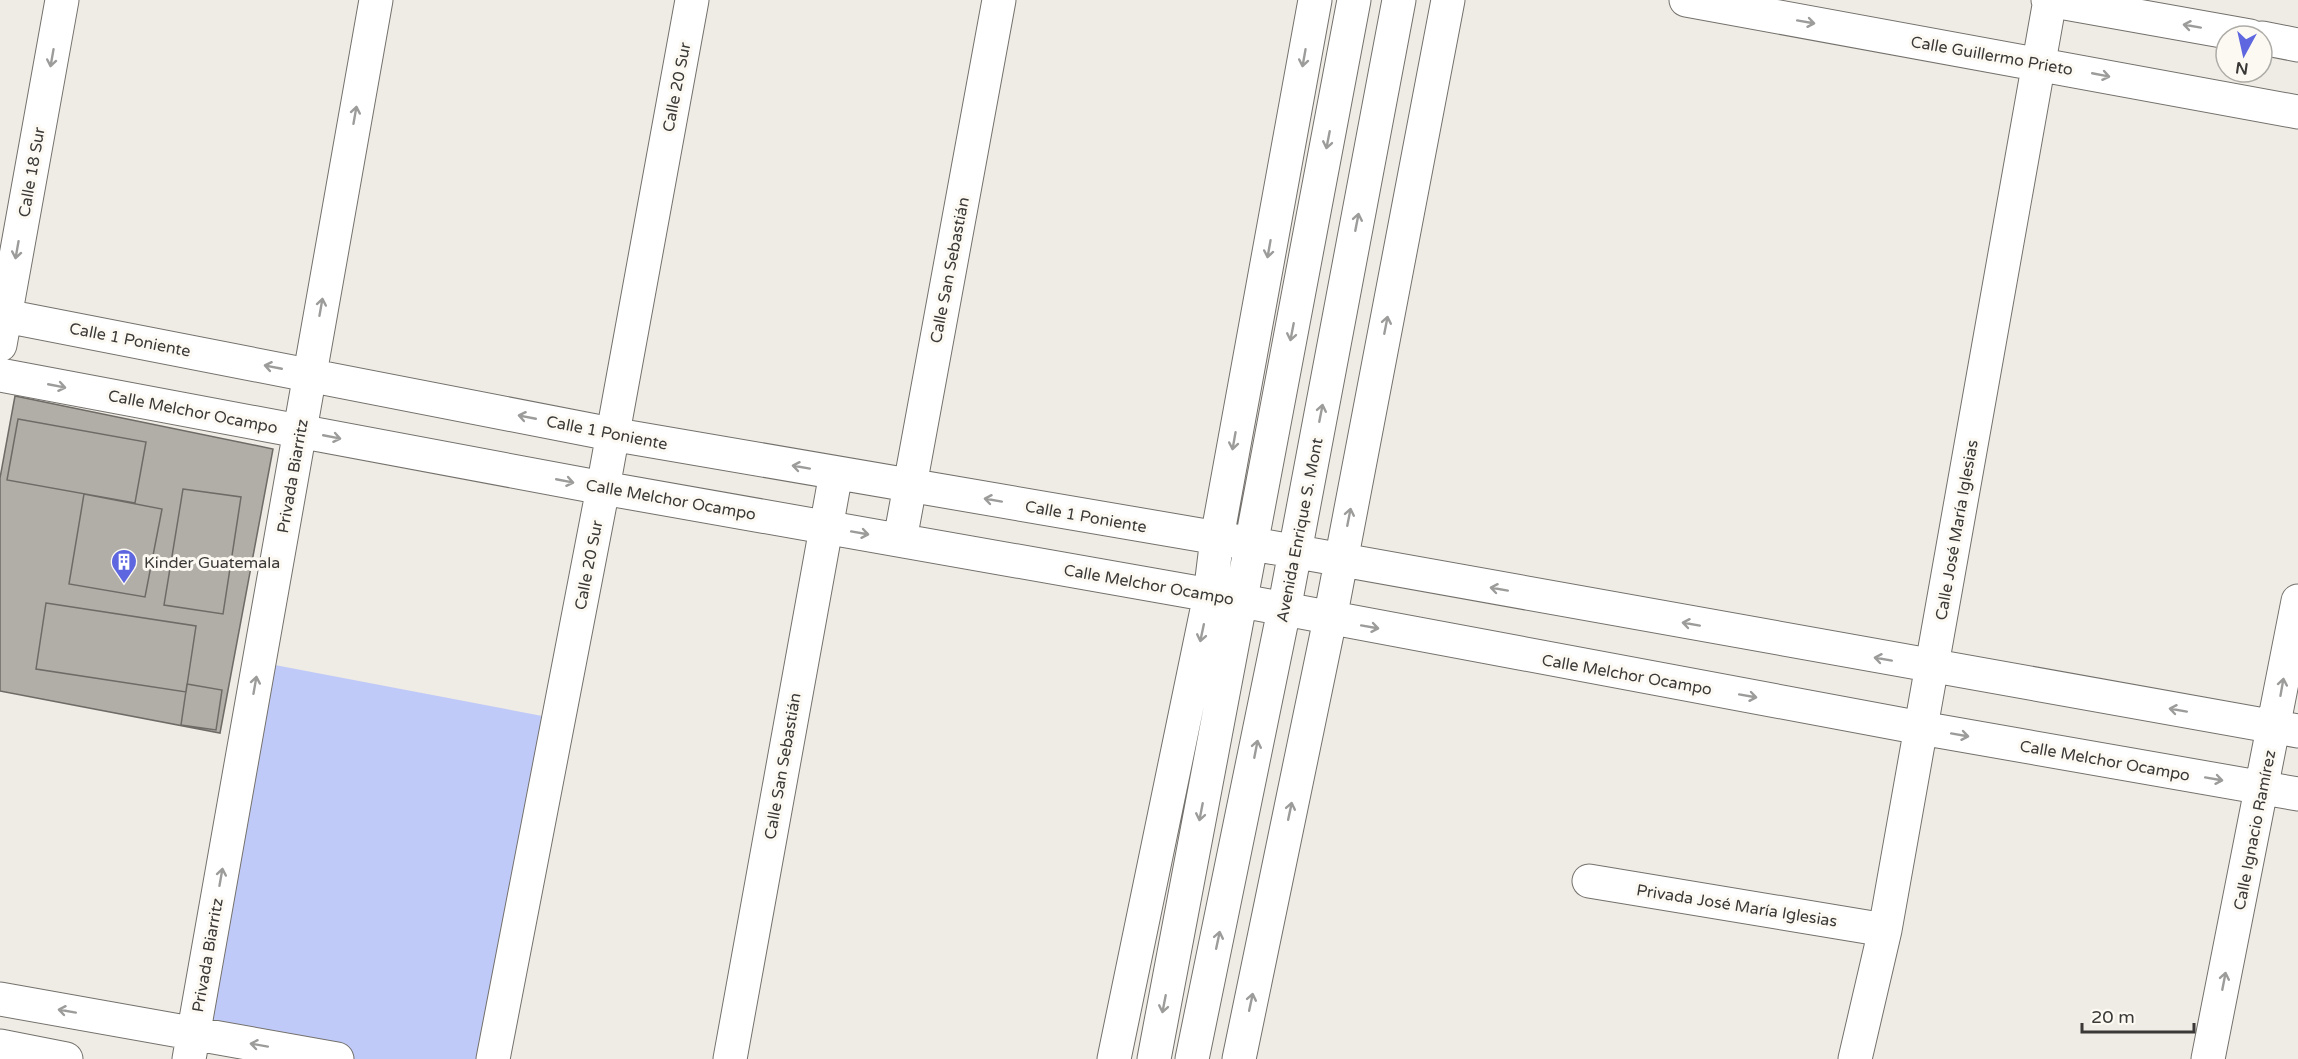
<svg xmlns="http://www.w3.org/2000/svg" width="2298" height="1059" viewBox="0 0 2298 1059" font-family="'Varela Round',sans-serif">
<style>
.green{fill:#c0caf8}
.building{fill:#b1aea8;stroke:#6e6b66;stroke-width:1.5}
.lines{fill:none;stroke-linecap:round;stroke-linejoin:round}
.minor-casing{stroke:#74716c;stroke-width:35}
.minor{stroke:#fff;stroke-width:33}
.oneway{stroke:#9c9c9b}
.labels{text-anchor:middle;stroke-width:6;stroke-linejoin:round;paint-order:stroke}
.street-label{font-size:16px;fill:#3a3937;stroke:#fcf9f2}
.poi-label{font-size:16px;fill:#3a3937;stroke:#fcf9f2;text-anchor:start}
</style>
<rect width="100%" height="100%" fill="#efebe5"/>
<path class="green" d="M259 662 558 719 493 1059H337L193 1034Z"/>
<path class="building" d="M15 396 273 449 220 733 0 691V478Z
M18 419 146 442 135 503 7 480Z
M183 489 241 497 223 614 164 605Z
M84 494 162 509 145 597 69 584Z
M46 603 196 626 186 692 36 669Z
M187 684 222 690 216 730 181 725Z"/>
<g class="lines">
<defs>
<path id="minor" d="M1686 0 2298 112
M2048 0 2250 36
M2262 38 2298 45
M0 315 611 434 1253 544 2298 731
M0 345 62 0
M0 375 603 488 1210 595 1921 728 2298 794
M900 540 999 0
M1589 881 1885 930
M0 999 337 1059
M0 1046 66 1059
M189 1059 376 0
M493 1059 603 488 692 0
M730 1059 836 473
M1114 1059 1210 595 1217 538 1315 0
M1154 1059 1354 0
M1192 1059 1284 610 1399 0
M1239 1059 1330 619 1448 0
M1855 1059 1885 930 2050 0
M2208 1059 2298 601"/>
</defs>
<use href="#minor" class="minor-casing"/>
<use href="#minor" class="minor"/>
</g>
<defs><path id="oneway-shaft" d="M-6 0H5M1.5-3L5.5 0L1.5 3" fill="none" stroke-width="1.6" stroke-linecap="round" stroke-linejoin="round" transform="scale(1.5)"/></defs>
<g class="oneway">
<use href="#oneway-shaft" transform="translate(1806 22) rotate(10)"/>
<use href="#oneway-shaft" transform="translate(2192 26) rotate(-170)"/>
<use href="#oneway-shaft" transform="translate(52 58) rotate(100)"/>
<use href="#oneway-shaft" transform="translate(1304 58) rotate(100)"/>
<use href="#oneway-shaft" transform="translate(2101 75) rotate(11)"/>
<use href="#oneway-shaft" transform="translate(355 115) rotate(-80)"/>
<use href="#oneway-shaft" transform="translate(1328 140) rotate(101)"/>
<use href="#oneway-shaft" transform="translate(1357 222) rotate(-79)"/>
<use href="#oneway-shaft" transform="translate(1269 249) rotate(100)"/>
<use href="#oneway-shaft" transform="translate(17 250) rotate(100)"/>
<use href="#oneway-shaft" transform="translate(321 307) rotate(-80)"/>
<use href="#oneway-shaft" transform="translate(1386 325) rotate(-79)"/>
<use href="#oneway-shaft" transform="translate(1292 332) rotate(101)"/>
<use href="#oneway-shaft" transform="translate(273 367) rotate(-169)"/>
<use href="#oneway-shaft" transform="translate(57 386) rotate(11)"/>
<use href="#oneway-shaft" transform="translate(1321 413) rotate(-79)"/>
<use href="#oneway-shaft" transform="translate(527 417) rotate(-169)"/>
<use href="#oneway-shaft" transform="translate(332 437) rotate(11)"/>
<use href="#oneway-shaft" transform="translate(1234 441) rotate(100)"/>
<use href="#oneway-shaft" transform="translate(801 467) rotate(-170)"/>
<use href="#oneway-shaft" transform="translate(565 481) rotate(11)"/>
<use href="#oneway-shaft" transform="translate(993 500) rotate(-170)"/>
<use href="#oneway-shaft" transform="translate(1349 517) rotate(-79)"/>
<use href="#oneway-shaft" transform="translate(860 533) rotate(10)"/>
<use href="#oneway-shaft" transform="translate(1499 589) rotate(-170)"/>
<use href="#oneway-shaft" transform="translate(1691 624) rotate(-170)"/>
<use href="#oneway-shaft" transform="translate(1370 627) rotate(10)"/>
<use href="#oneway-shaft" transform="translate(1202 633) rotate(102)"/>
<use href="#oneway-shaft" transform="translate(1883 659) rotate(-170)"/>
<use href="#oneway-shaft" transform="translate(255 685) rotate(-80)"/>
<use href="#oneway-shaft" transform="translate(2282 687) rotate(-80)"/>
<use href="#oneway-shaft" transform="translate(1748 696) rotate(10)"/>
<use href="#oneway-shaft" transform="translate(2178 710) rotate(-170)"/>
<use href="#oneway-shaft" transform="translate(1960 735) rotate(10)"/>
<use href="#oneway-shaft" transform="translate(1256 749) rotate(-79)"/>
<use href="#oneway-shaft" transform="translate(2214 779) rotate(10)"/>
<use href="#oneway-shaft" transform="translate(1290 811) rotate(-78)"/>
<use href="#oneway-shaft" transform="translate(1201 812) rotate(101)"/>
<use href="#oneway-shaft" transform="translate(221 877) rotate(-80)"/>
<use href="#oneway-shaft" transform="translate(1218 940) rotate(-78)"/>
<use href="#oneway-shaft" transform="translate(2224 981) rotate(-79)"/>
<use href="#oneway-shaft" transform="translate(1251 1002) rotate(-78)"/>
<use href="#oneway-shaft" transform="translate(1164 1004) rotate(101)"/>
<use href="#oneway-shaft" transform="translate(67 1011) rotate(-170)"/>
<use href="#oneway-shaft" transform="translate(259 1045) rotate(-170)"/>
</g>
<defs>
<symbol id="building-pin" viewBox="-11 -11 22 30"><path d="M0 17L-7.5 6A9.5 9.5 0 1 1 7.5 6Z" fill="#5e67df" stroke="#fcf9f2"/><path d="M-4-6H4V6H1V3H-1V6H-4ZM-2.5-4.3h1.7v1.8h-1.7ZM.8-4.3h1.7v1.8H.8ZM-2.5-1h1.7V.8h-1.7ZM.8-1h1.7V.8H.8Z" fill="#fff"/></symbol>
</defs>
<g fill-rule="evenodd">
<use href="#building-pin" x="109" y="547" width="30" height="40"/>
</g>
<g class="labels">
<g class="street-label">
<text transform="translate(1992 55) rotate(10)" y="6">Calle Guillermo Prieto</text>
<text transform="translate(676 87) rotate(-79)" y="6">Calle 20 Sur</text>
<text transform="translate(31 172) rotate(-80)" y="6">Calle 18 Sur</text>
<text transform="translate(949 270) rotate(-79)" y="6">Calle San Sebastián</text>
<text transform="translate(130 339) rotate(11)" y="6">Calle 1 Poniente</text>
<text transform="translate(193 411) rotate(11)" y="6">Calle Melchor Ocampo</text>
<text transform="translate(607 432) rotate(11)" y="6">Calle 1 Poniente</text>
<text transform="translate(292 476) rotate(-80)" y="6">Privada Biarritz</text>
<text transform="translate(671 499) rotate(10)" y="6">Calle Melchor Ocampo</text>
<text transform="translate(1086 516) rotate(10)" y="6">Calle 1 Poniente</text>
<text transform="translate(1299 530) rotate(-79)" y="6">Avenida Enrique S. Mont</text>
<text transform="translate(1956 530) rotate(-80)" y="6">Calle José María Iglesias</text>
<text transform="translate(588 565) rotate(-79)" y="6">Calle 20 Sur</text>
<text transform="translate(1149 584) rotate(10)" y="6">Calle Melchor Ocampo</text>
<text transform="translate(1627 674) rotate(10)" y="6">Calle Melchor Ocampo</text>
<text transform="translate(2105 760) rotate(10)" y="6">Calle Melchor Ocampo</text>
<text transform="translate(782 766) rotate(-80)" y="6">Calle San Sebastián</text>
<text transform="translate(2254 830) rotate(-79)" y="6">Calle Ignacio Ramírez</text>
<text transform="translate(1737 905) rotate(9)" y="6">Privada José María Iglesias</text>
<text transform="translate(207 955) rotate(-80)" y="6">Privada Biarritz</text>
</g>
<g class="poi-label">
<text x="144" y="568">Kinder Guatemala</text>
</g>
</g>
<g transform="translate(2244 54) rotate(188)"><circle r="28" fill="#fcf9f2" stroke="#aeaca7" stroke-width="1.5"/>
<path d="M0-4.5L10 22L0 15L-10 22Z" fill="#5e67df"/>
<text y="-9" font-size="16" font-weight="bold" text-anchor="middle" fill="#3a3937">N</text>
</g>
<path d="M2082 1023v9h112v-9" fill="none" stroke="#3a3937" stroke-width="3"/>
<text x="2091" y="1023" font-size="18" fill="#3a3937" stroke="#fcf9f2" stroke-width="4.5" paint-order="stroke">20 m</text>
</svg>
